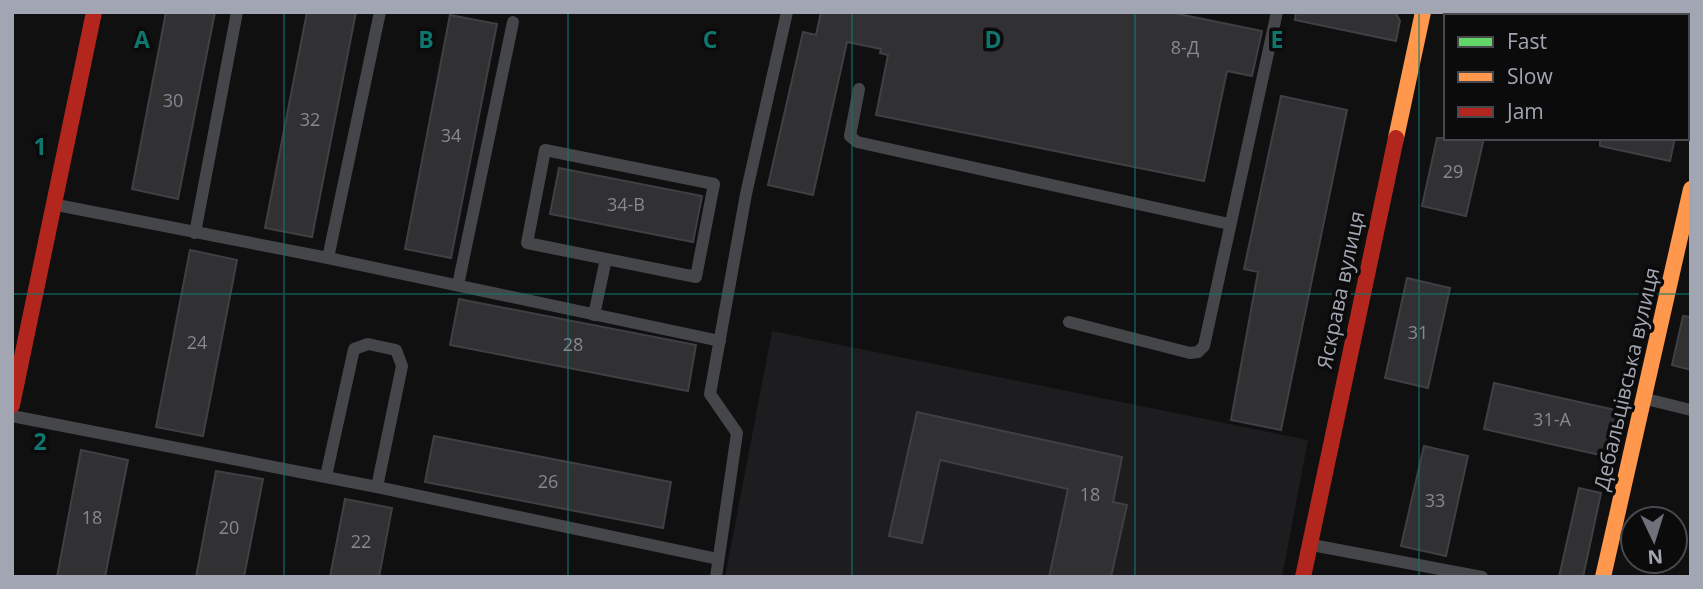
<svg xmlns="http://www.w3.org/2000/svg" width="1703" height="589" viewBox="0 0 1703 589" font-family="'Open Sans',sans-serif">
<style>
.built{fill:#1d1d1f}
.building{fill:#313133;stroke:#404044;stroke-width:2}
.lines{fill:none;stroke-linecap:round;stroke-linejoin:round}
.lane{stroke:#454649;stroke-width:12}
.fast{stroke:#63d668;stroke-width:16}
.slow{stroke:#ff974d;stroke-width:16}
.jam{stroke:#b3261e;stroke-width:16}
.grid{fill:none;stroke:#0f766e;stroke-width:2;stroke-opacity:0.55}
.labels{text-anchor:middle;stroke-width:7;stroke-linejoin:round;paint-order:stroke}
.number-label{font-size:18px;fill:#868892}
.street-label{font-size:21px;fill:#a2a5b2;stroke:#0b0b0c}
.grid-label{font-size:23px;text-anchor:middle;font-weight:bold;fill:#0f766e;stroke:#0b0b0c;stroke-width:7;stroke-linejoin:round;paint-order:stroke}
</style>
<rect width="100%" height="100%" fill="#101011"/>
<path class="built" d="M772 331 1308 440 1282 577H725Z"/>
<path class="building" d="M166 12H215L178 199 132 189Z
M307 12H356L312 237 265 228Z
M821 12H1169L1262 31 1252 76 1227 71 1204 181 876 115 888 55 880 53 881 49 847 42 813 195 768 185 803 32 816 35Z
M1296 12H1395L1400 21 1396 41 1295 20Z
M450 15 497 24 451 258 405 249Z
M1281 96 1347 110 1281 430 1231 420 1258 272 1244 269Z
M1437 138H1484L1466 216 1422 206Z
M1600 138H1675L1670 161 1600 146Z
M559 168 702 196 693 242 550 214Z
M190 250 237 260 203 436 156 427Z
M1407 278 1450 288 1428 388 1385 378Z
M459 299 696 345 688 391 450 345Z
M1683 316 1691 317V370L1672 365Z
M1494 383 1620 411 1609 457 1484 429Z
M917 412 1122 457 1113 502 1127 505 1111 577H1049L1068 489 940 460 922 543 889 536Z
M434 436 671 482 663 528 425 482Z
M1424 446 1468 456 1446 556 1401 546Z
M81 450 128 460 105 577H57Z
M216 471 263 479 244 577H196Z
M1579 488 1601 493 1583 577H1559Z
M345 499 392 508 379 577H330Z"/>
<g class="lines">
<path class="lane" d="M859 89 850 136 857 142 1229 224
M545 150 714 184 696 277 527 243Z
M57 205 328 258 720 341
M195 233 237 12
M328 258 380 12
M458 285 513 22
M594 315 606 259
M1069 322 1190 353 1198 352 1204 346 1277 12
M1646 399 1691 410
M12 416 377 487 718 559
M326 476 354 349 368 344 396 350 402 366 377 487
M1312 545 1482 577
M716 577 737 433 710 394 746 194 787 12"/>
<path class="fast" d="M1524 12 1541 16"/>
<path class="slow" d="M1396 138 1423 12
M1603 577 1691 189"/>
<path class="jam" d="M1687 46H1691
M12 405 94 12
M1303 577 1396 138"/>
</g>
<path class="grid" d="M284 12V577M568 12V577M852 12V577M1135 12V577M1419 12V577M12 294H1691"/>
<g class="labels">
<g class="number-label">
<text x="1185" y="54">8-Д</text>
<text x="173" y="107">30</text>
<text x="310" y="126">32</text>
<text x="451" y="142">34</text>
<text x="1453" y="178">29</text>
<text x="626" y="211">34-В</text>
<text x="1418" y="339">31</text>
<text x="197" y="349">24</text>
<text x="573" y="351">28</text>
<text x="1552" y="426">31-А</text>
<text x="548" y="488">26</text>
<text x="1090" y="501">18</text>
<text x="1435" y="507">33</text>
<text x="92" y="524">18</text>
<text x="229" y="534">20</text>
<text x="361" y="548">22</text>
</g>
<g class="street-label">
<text transform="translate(1341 290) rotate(-78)" y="7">Яскрава вулиця</text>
<text transform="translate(1627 379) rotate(-77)" y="7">Дебальцівська вулиця</text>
</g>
</g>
<g class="grid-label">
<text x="142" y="48">A</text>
<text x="426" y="48">B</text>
<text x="710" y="48">C</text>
<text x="993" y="48">D</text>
<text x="1277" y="48">E</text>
<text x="40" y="155">1</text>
<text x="40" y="450">2</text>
</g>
<rect width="1703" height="589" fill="none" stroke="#a2a5b2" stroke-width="28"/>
<rect x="1444" y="14" width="245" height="126" fill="#0b0b0c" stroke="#47494e" stroke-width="2"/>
<rect x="1458" y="37" width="35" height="10" fill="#63d668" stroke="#47494e" stroke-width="2"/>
<text x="1507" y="49" font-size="21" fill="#a2a5b2">Fast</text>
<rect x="1458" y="72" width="35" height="10" fill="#ff974d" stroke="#47494e" stroke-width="2"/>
<text x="1507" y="84" font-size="21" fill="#a2a5b2">Slow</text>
<rect x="1458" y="107" width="35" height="10" fill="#b3261e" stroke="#47494e" stroke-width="2"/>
<text x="1507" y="119" font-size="21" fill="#a2a5b2">Jam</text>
<g transform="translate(1654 540) rotate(176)"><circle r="33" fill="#0b0b0c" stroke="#47494e" stroke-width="2"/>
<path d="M0-5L12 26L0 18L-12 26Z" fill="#6f717a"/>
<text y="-10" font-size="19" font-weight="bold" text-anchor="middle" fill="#a2a5b2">N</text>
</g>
</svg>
